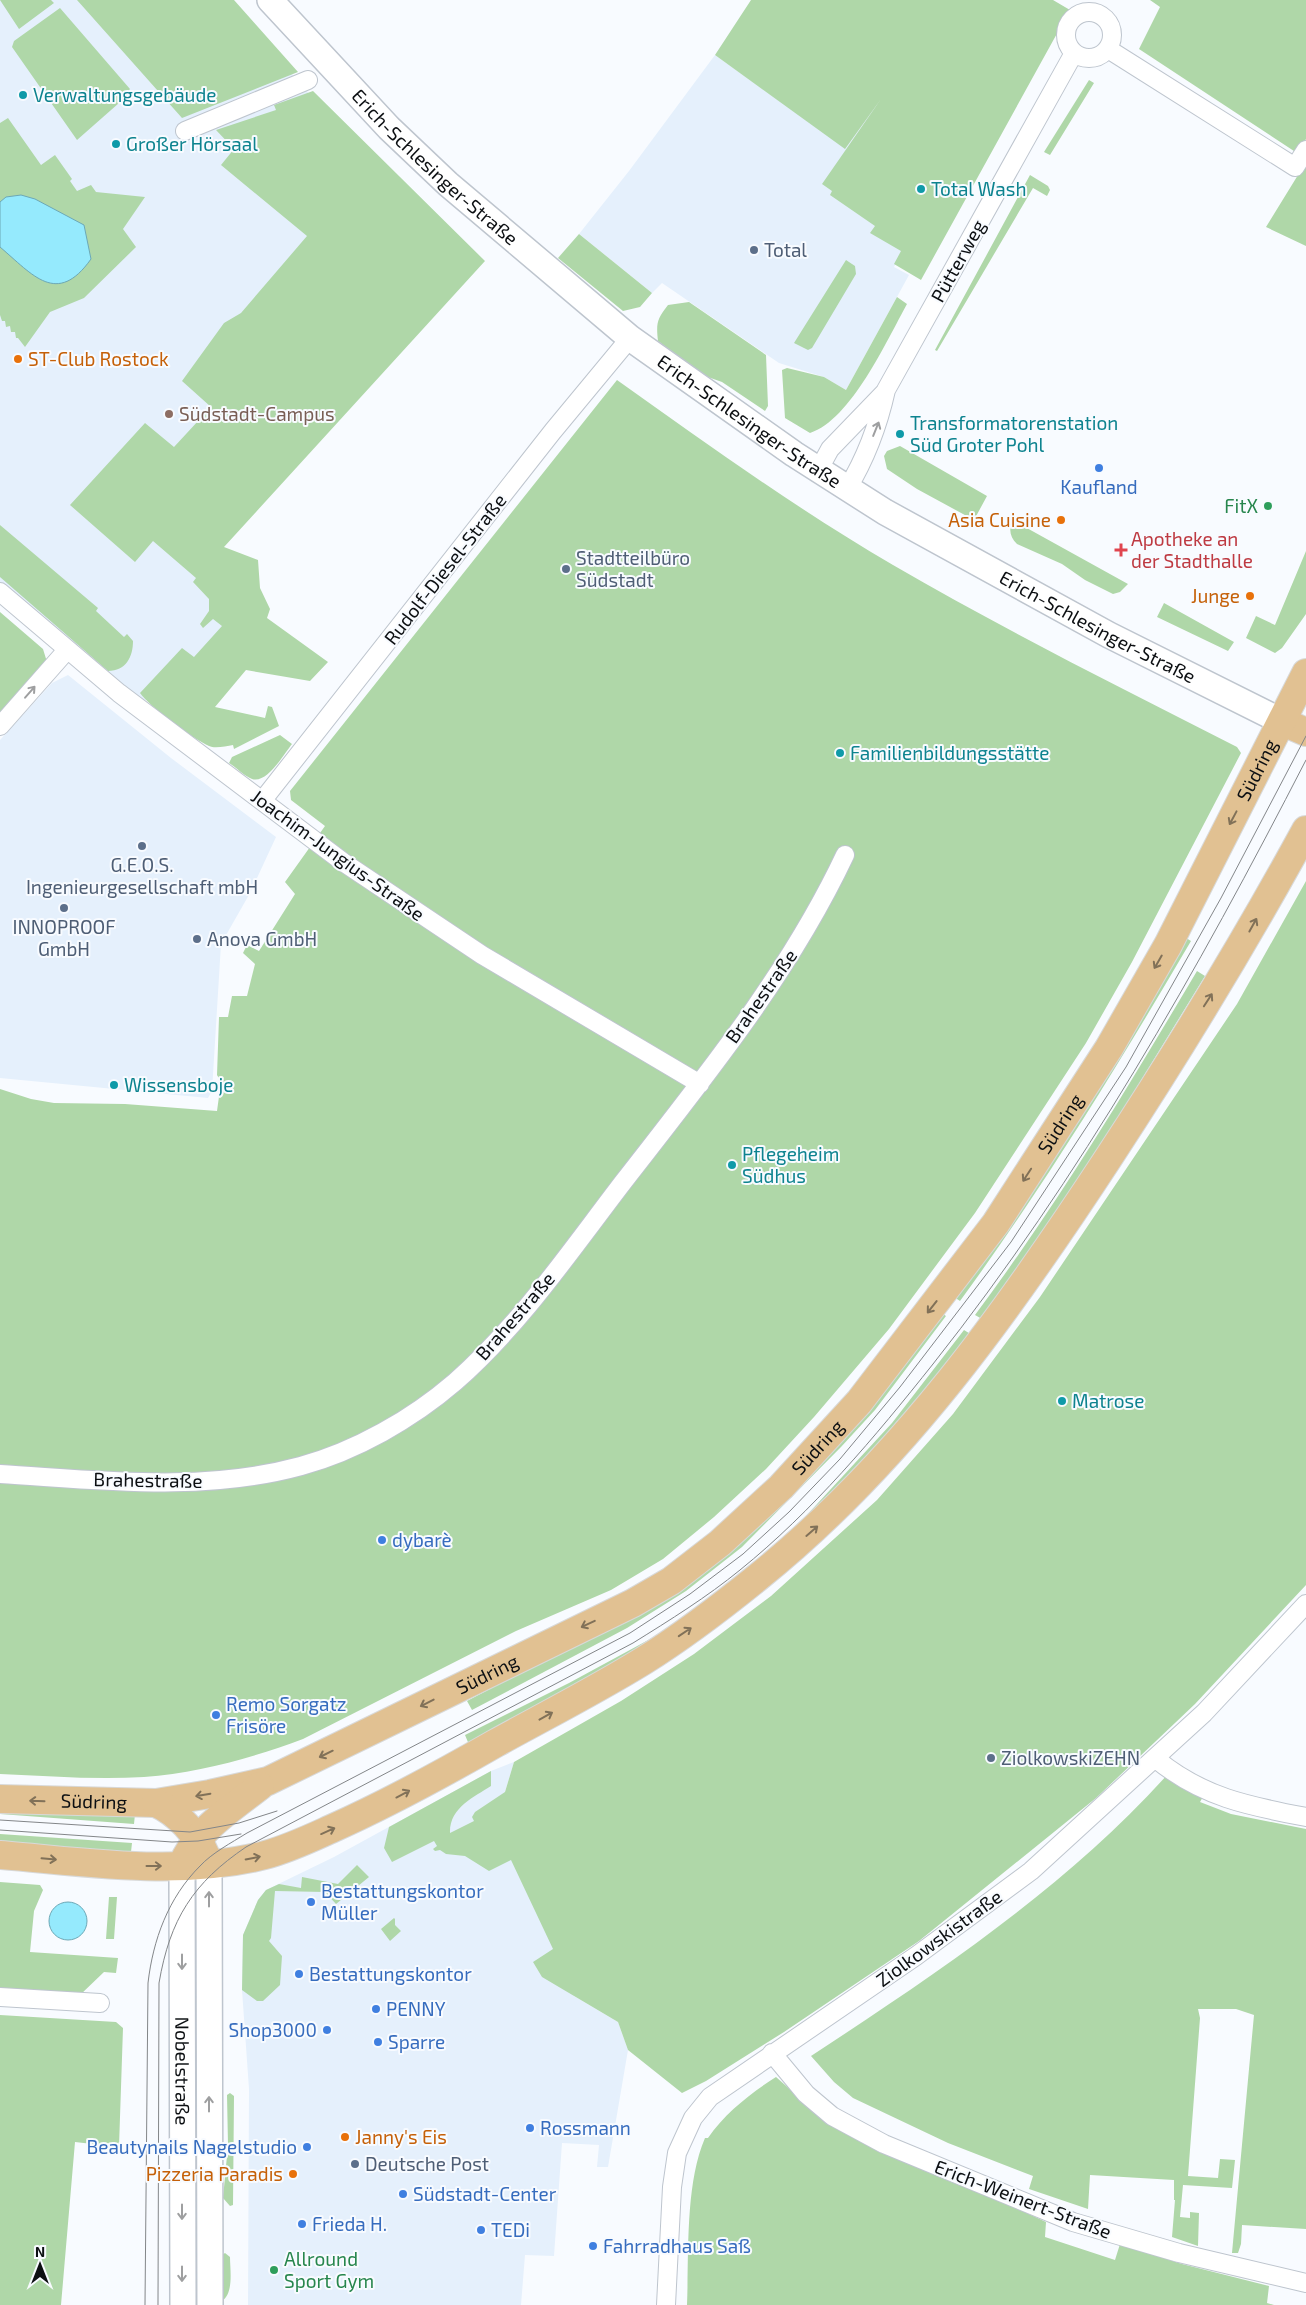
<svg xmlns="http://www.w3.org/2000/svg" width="1306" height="2305" viewBox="0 0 1306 2305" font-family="'Exo 2',sans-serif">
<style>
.built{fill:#e5f0fc}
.green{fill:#afd7a8}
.water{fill:#95eafd;stroke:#6ca8b6}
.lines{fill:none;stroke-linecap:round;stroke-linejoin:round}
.street-casing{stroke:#bec5ce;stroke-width:20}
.secondary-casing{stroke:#bec5ce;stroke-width:28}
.primary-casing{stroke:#d8d9d9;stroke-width:30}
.street{stroke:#fff;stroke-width:18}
.secondary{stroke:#fff;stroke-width:25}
.primary{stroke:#e1c192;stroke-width:28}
.tram{stroke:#838689;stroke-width:1}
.oneway{stroke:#9e9fa0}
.oneway2{stroke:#817158}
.culture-dot{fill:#0f9aa8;stroke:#f8fbff;stroke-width:2}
.service-dot{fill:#5c6f8a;stroke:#f8fbff;stroke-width:2}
.food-dot{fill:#e8710a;stroke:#f8fbff;stroke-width:2}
.education-dot{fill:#8d6e63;stroke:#f8fbff;stroke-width:2}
.shop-dot{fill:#3f7fe0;stroke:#f8fbff;stroke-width:2}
.leisure-dot{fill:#2e9e5b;stroke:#f8fbff;stroke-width:2}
.health-dot{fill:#e0444e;stroke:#f8fbff;stroke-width:2}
.labels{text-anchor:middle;stroke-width:4;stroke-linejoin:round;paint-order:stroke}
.culture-label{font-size:19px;fill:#0d838f;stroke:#f8fbff;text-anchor:start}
.street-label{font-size:19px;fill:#0c0f12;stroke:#f8fbff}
.service-label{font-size:19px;fill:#4e5e75;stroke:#f8fbff;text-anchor:start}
.food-label{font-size:19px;fill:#c56008;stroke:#f8fbff;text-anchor:end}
.education-label{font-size:19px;fill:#785e54;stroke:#f8fbff;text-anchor:start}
.shop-label{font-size:19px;fill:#366cbe;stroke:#f8fbff;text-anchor:start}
.leisure-label{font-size:19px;fill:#27864d;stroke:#f8fbff;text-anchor:end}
.health-label{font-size:19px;fill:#be3a42;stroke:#f8fbff;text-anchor:start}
</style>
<rect width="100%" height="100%" fill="#f8fbff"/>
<path class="built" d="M0 0H227L313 98 390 176 199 567 231 626 194 665 183 657 142 704 0 584Z
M715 55 845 148 881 99 960 150 894 267 909 275 846 390 824 377 779 363 662 283 652 293 579 234 629 171Z
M68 675 171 758 276 837 250 893 221 944 212 1091 208 1098 0 1078V740L52 683Z
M514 1762 505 1792 554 1949 574 1996 618 2022 628 2050 608 2167H597L599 2145 562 2143 554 2256 525 2255 521 2305H248L249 2089 242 1990 243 1935 258 1900 266 1890 334 1857 491 1771Z"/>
<path class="green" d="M0 0H51L54 3 19 29Z
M77 0H234L298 72 182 118Z
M751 0H1053L1070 10 921 280 894 264 901 251 870 233 875 226 830 195 832 191 822 184 881 99 845 149 715 55Z
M1150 0H1306V139L1297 153 1139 49 1160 7Z
M60 8 130 89 119 103 77 140 12 47 14 41Z
M1089 80 1094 83 1050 155 1044 152Z
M313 91 485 261 224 547 258 560 260 588 270 609 267 618 328 662 310 681 246 670 215 707 265 718 268 706 272 707 279 726 234 749 233 745C226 746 215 749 209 746 192 738 151 708 140 693L182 648 194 657 222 626 213 619 203 628 200 624 209 611V599L193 582 196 578 153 541 135 562 70 505 145 423 174 447 211 407 182 381 224 323 241 313 307 236 221 165 234 149 216 130 276 110 274 105Z
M8 118 41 165 55 155 72 179 70 181 77 191 91 185 96 192 145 197 123 229 136 247 84 298 50 312 25 347 18 338H16L15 332H11L10 326 6 327 5 321H2L0 315V123Z
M1306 162V246L1266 227Z
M1030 175 1048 186 1050 190 1047 196 1033 188 937 351 935 350Z
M579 234 652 293 640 307 623 311 558 258Z
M846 260 855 266 856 274 812 348 808 350 794 343Z
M897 297 907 304C887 340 851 420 810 433L785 418 782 370 787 368 824 377 846 390Z
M689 302 766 355 768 406 765 411 722 382 705 376 658 341C656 323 657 319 668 305Z
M617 380C707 444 797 509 893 565 1005 630 1121 688 1237 747L1241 753 1132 962 1086 1043 975 1213 889 1329 814 1417 766 1469 714 1517 663 1559 611 1590 516 1631 303 1739C252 1758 199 1773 144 1777 96 1780 48 1776 0 1774V1089L31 1099 54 1103 125 1104 217 1111 221 1082 217 1075 219 1017H228L232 996H247L255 964 243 953 247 945 259 951 295 894 285 882 325 826 291 800 290 791Z
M900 446 987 496 974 520 917 489 887 469 884 456 887 451Z
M1011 524 1025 527 1128 584 1120 592 1113 594 1085 580 1062 564 1017 544C1011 538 1009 532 1011 524Z
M0 525 98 608 96 611 124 637 127 634 133 641C133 657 126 671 108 671L0 577Z
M1306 551V614L1282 648 1275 653 1246 638 1256 616 1275 625Z
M1164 603 1234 642 1228 651 1157 617Z
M0 612 43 649 47 662 0 714Z
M280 735 292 744C284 754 267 784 252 779 244 776 236 767 229 763L232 757Z
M1306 881V1585L1195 1704 1096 1798 919 1941 784 2032 706 2081 682 2093 628 2050 618 2022 542 1977 533 1962 553 1949 511 1860 489 1871 465 1856 446 1854 440 1850 435 1851 433 1849 437 1846 434 1841 392 1862 384 1848 389 1827 491 1771V1786C474 1797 449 1808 450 1833L474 1821 472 1817 475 1812 505 1792 514 1762 621 1701 694 1654 771 1596 877 1500 953 1414 1040 1297 1237 1004Z
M1183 936 1191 941C1119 1064 1044 1186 960 1301L951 1295Z
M1197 971 1205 976 1080 1180 982 1319 975 1315C1057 1205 1127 1089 1197 971Z
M939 1311 946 1316 875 1410 841 1447 742 1547 686 1591 627 1628 472 1710 467 1701 663 1597Z
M964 1330 972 1335 895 1428 805 1521 747 1570 805 1517 892 1423Z
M652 1638 616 1664 470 1747 465 1735 569 1683Z
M1168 1774 1204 1795 1200 1802 1231 1814 1306 1829V2229L1242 2225 1241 2244 1238 2253H1232L1254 2015 1236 2009H1198L1200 2018 1188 2176 1218 2178 1220 2159 1235 2160 1232 2188 1183 2185 1180 2217 1190 2218V2212L1199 2213 1198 2246 1172 2237 1175 2200H1174V2180L1090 2175 1088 2209 1029 2189 1033 2176 948 2143 853 2098 834 2082 811 2056C939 1972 1065 1888 1168 1774Z
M0 1808 135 1814 134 1824 0 1814Z
M0 1834 132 1843 131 1852 0 1842Z
M357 1865 369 1877 336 1904 325 1892 275 1891 271 1938 269 1941 282 1956 280 1985 263 2001H257L242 1990 243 1935 258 1900 266 1890 279 1884 301 1888 302 1877 338 1884Z
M0 1882 40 1885 43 1890 34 1911 30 1952 118 1958 116 1973 104 1972 80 1995 0 1990Z
M109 1897H117L114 1939H106Z
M394 1918 395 1919V1925L401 1931 390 1941 381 1929Z
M192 1927H201V2063L192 2062Z
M0 2015 116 2022 123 2028 119 2147 75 2142 61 2305H0Z
M776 2077 828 2123 879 2152 965 2184 1046 2222 1045 2237 1115 2260 1120 2244 1182 2264 1269 2286 1267 2303 1274 2305H687C689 2254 685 2184 705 2138H708C725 2113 751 2093 776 2077Z
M230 2093 234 2096 233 2205 230 2206 223 2198 228 2145 227 2095Z
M225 2253 230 2257C230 2270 234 2293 222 2301L219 2257Z"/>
<path class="water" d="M21 195 35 199 84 225 91 259C57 307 33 275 0 247V202L6 197Z
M49 1921a19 19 0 1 1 38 0a19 19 0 1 1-38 0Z"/>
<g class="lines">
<defs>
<path id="street" d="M1066 35a23 23 0 1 1 46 0a23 23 0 1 1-46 0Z
M1108 49 1295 167 1306 150
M185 131 308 80
M818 471 830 449 885 392
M847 489C866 458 878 426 886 390L1074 53
M0 592 119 693 343 862 482 955 700 1084
M0 726 67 650
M262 801 553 431 630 338
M0 1474C100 1480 202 1493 301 1466 356 1451 412 1419 455 1382 521 1324 571 1250 624 1181 704 1078 789 974 845 855
M1156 1759C1202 1797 1248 1806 1306 1817
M0 1997 100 2003
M772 2053 806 2094 832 2116 884 2144 1073 2222 1179 2253 1306 2283
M666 2305 672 2187 677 2153 693 2118 710 2097 916 1956 1031 1871 1204 1713 1306 1604"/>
<g id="secondary">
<path id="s1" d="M270 0 389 128 448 184 630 338 794 454 885 512 1109 635 1283 722"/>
<path d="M209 1865 210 2305"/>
<path id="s2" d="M182 1866 183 2305"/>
</g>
<g id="primary">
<path d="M1283 722 1306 732"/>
<path id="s3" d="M0 1799 156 1803 210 1794 268 1781 633 1603 671 1581 720 1543 781 1487 859 1402 996 1223 1109 1048 1168 945 1306 673"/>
<path d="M156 1803C178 1813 197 1834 206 1856"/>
<path d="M0 1855C87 1862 179 1877 265 1855 288 1849 309 1839 331 1829 387 1804 442 1774 496 1743 545 1716 596 1690 643 1661 683 1636 721 1607 758 1577 901 1462 1009 1310 1109 1157 1179 1050 1245 942 1306 830"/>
<path d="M182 1866C194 1832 232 1808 260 1786"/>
</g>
</defs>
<use href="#street" class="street-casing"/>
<use href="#secondary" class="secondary-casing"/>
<use href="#primary" class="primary-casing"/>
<use href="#street" class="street"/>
<use href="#secondary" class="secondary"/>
<use href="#primary" class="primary"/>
<path class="tram" d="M0 1820 190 1832 239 1823 277 1811
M0 1830 172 1842 198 1841 241 1834
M145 2305 148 1983C153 1940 168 1898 200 1866 212 1853 231 1843 247 1833L630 1633 690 1594 743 1554 789 1512 840 1459 900 1387 1011 1242 1126 1067 1221 898 1306 736
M158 2305 159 1983C170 1919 193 1883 246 1847L633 1643C670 1620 707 1597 740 1570 813 1511 875 1437 933 1364 1081 1177 1197 972 1306 760"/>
</g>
<defs><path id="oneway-shaft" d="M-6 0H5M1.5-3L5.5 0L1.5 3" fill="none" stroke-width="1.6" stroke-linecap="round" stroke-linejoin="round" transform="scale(1.25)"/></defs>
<g class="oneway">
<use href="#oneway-shaft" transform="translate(876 429) rotate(-68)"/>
<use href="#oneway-shaft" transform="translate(30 692) rotate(-49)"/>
<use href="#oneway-shaft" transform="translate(209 1899) rotate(-90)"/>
<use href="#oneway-shaft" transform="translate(182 1962) rotate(90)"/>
<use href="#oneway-shaft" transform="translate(209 2104) rotate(-90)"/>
<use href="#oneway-shaft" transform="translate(182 2212) rotate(90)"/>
<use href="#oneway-shaft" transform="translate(182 2274) rotate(90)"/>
</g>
<g class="oneway2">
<use href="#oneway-shaft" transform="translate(1233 818) rotate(118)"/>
<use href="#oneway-shaft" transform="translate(1253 925) rotate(-61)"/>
<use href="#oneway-shaft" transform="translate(1158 962) rotate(120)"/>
<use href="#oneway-shaft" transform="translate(1208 1000) rotate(-57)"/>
<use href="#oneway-shaft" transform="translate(1027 1175) rotate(123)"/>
<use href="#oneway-shaft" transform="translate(932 1307) rotate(128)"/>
<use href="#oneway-shaft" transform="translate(812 1531) rotate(-41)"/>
<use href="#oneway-shaft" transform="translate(588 1624) rotate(155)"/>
<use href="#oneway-shaft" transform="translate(685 1632) rotate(-34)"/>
<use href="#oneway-shaft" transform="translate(427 1703) rotate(153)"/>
<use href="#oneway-shaft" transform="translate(546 1716) rotate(-29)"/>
<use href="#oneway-shaft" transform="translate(326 1754) rotate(154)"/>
<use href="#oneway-shaft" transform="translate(403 1794) rotate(-28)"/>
<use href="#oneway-shaft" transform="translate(203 1795) rotate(170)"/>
<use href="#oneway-shaft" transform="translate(37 1801) rotate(-178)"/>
<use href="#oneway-shaft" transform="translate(328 1831) rotate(-24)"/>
<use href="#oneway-shaft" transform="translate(253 1858) rotate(-11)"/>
<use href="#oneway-shaft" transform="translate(49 1859) rotate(5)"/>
<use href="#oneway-shaft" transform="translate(154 1866)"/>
</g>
<g class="culture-dot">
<circle cx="23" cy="95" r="5"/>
<circle cx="116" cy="144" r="5"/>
<circle cx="921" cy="189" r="5"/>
<circle cx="900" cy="434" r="5"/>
<circle cx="840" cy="753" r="5"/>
<circle cx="114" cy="1085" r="5"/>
<circle cx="732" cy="1165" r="5"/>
<circle cx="1062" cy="1401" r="5"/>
</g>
<g class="service-dot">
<circle cx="754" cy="250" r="5"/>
<circle cx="566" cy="569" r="5"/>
<circle cx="142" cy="846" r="5"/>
<circle cx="64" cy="908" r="5"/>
<circle cx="197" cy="939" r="5"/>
<circle cx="991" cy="1758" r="5"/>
<circle cx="355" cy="2164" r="5"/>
</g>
<g class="food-dot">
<circle cx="18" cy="359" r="5"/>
<circle cx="1061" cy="520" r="5"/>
<circle cx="1250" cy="596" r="5"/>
<circle cx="345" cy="2137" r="5"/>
<circle cx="293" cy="2174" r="5"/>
</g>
<circle class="education-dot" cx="169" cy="414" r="5"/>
<g class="shop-dot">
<circle cx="1099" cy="468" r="5"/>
<circle cx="382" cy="1540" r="5"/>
<circle cx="216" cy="1715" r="5"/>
<circle cx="311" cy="1902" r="5"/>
<circle cx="299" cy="1974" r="5"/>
<circle cx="376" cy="2009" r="5"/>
<circle cx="327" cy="2030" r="5"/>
<circle cx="378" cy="2042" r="5"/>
<circle cx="530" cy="2128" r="5"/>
<circle cx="307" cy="2147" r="5"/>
<circle cx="403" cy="2194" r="5"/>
<circle cx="302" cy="2224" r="5"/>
<circle cx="481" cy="2230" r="5"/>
<circle cx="593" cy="2246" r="5"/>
</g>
<g class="leisure-dot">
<circle cx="1268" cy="506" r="5"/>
<circle cx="274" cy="2270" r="5"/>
</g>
<path class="health-dot" d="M1118.5 542.5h5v5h5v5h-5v5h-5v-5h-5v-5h5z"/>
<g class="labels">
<g class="culture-label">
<text x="33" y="102">Verwaltungsgebäude</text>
<text x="126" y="151">Großer Hörsaal</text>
<text x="931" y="196">Total Wash</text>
<text x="910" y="430">Transformatorenstation<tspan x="910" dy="22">Süd Groter Pohl</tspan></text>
<text x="850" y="760">Familienbildungsstätte</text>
<text x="124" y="1092">Wissensboje</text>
<text x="742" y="1161">Pflegeheim<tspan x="742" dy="22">Südhus</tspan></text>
<text x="1072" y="1408">Matrose</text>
</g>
<g class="street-label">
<text dy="7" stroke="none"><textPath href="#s1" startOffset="235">Erich-Schlesinger-Straße</textPath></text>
<text transform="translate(958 261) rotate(-61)" y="7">Pütterweg</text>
<text dy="7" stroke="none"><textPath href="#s1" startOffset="640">Erich-Schlesinger-Straße</textPath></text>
<text transform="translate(445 569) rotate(-52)" y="7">Rudolf-Diesel-Straße</text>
<text dy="7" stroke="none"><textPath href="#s1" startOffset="1045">Erich-Schlesinger-Straße</textPath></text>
<text dy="7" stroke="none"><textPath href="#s3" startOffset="1729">Südring</textPath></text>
<text transform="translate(338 855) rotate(36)" y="7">Joachim-Jungius-Straße</text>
<text transform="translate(761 996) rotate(-55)" y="7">Brahestraße</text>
<text dy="7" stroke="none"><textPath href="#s3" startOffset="1324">Südring</textPath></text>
<text transform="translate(515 1316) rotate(-49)" y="7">Brahestraße</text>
<text dy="7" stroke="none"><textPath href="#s3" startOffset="919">Südring</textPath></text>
<text transform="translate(148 1480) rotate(1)" y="7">Brahestraße</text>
<text dy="7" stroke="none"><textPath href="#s3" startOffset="514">Südring</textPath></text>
<text dy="7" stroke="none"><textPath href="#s3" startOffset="94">Südring</textPath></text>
<text transform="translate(939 1938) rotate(-36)" y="7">Ziolkowskistraße</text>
<text dy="7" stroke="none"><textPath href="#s2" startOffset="205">Nobelstraße</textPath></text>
<text transform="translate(1023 2199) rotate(21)" y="7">Erich-Weinert-Straße</text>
</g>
<g class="service-label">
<text x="764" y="257">Total</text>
<text x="576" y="565">Stadtteilbüro<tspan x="576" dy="22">Südstadt</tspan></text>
<text x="142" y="872" text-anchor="middle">G.E.O.S.<tspan x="142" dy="22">Ingenieurgesellschaft mbH</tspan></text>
<text x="64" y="934" text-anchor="middle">INNOPROOF<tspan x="64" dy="22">GmbH</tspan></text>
<text x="207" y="946">Anova GmbH</text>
<text x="1001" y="1765">ZiolkowskiZEHN</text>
<text x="365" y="2171">Deutsche Post</text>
</g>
<g class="food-label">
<text x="28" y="366" text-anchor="start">ST-Club Rostock</text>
<text x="1051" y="527">Asia Cuisine</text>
<text x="1240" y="603">Junge</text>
<text x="355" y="2144" text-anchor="start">Janny's Eis</text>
<text x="283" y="2181">Pizzeria Paradis</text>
</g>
<g class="education-label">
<text x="179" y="421">Südstadt-Campus</text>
</g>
<g class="shop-label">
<text x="1099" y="494" text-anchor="middle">Kaufland</text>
<text x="392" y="1547">dybarè</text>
<text x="226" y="1711">Remo Sorgatz<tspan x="226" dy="22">Frisöre</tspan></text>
<text x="321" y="1898">Bestattungskontor<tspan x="321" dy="22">Müller</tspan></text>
<text x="309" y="1981">Bestattungskontor</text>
<text x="386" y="2016">PENNY</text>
<text x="317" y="2037" text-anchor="end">Shop3000</text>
<text x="388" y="2049">Sparre</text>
<text x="540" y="2135">Rossmann</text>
<text x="297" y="2154" text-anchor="end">Beautynails Nagelstudio</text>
<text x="413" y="2201">Südstadt-Center</text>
<text x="312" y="2231">Frieda H.</text>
<text x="491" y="2237">TEDi</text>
<text x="603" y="2253">Fahrradhaus Saß</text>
</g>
<g class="leisure-label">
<text x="1258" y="513">FitX</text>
<text x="284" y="2266" text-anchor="start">Allround<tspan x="284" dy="22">Sport Gym</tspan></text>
</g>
<g class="health-label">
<text x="1131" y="546">Apotheke an<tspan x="1131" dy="22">der Stadthalle</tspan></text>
</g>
</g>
<g transform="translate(40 2265)" stroke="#f8fbff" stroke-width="4" paint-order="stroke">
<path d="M0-4L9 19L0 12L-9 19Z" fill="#0c0f12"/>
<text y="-8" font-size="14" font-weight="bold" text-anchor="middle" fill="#0c0f12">N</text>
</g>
</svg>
